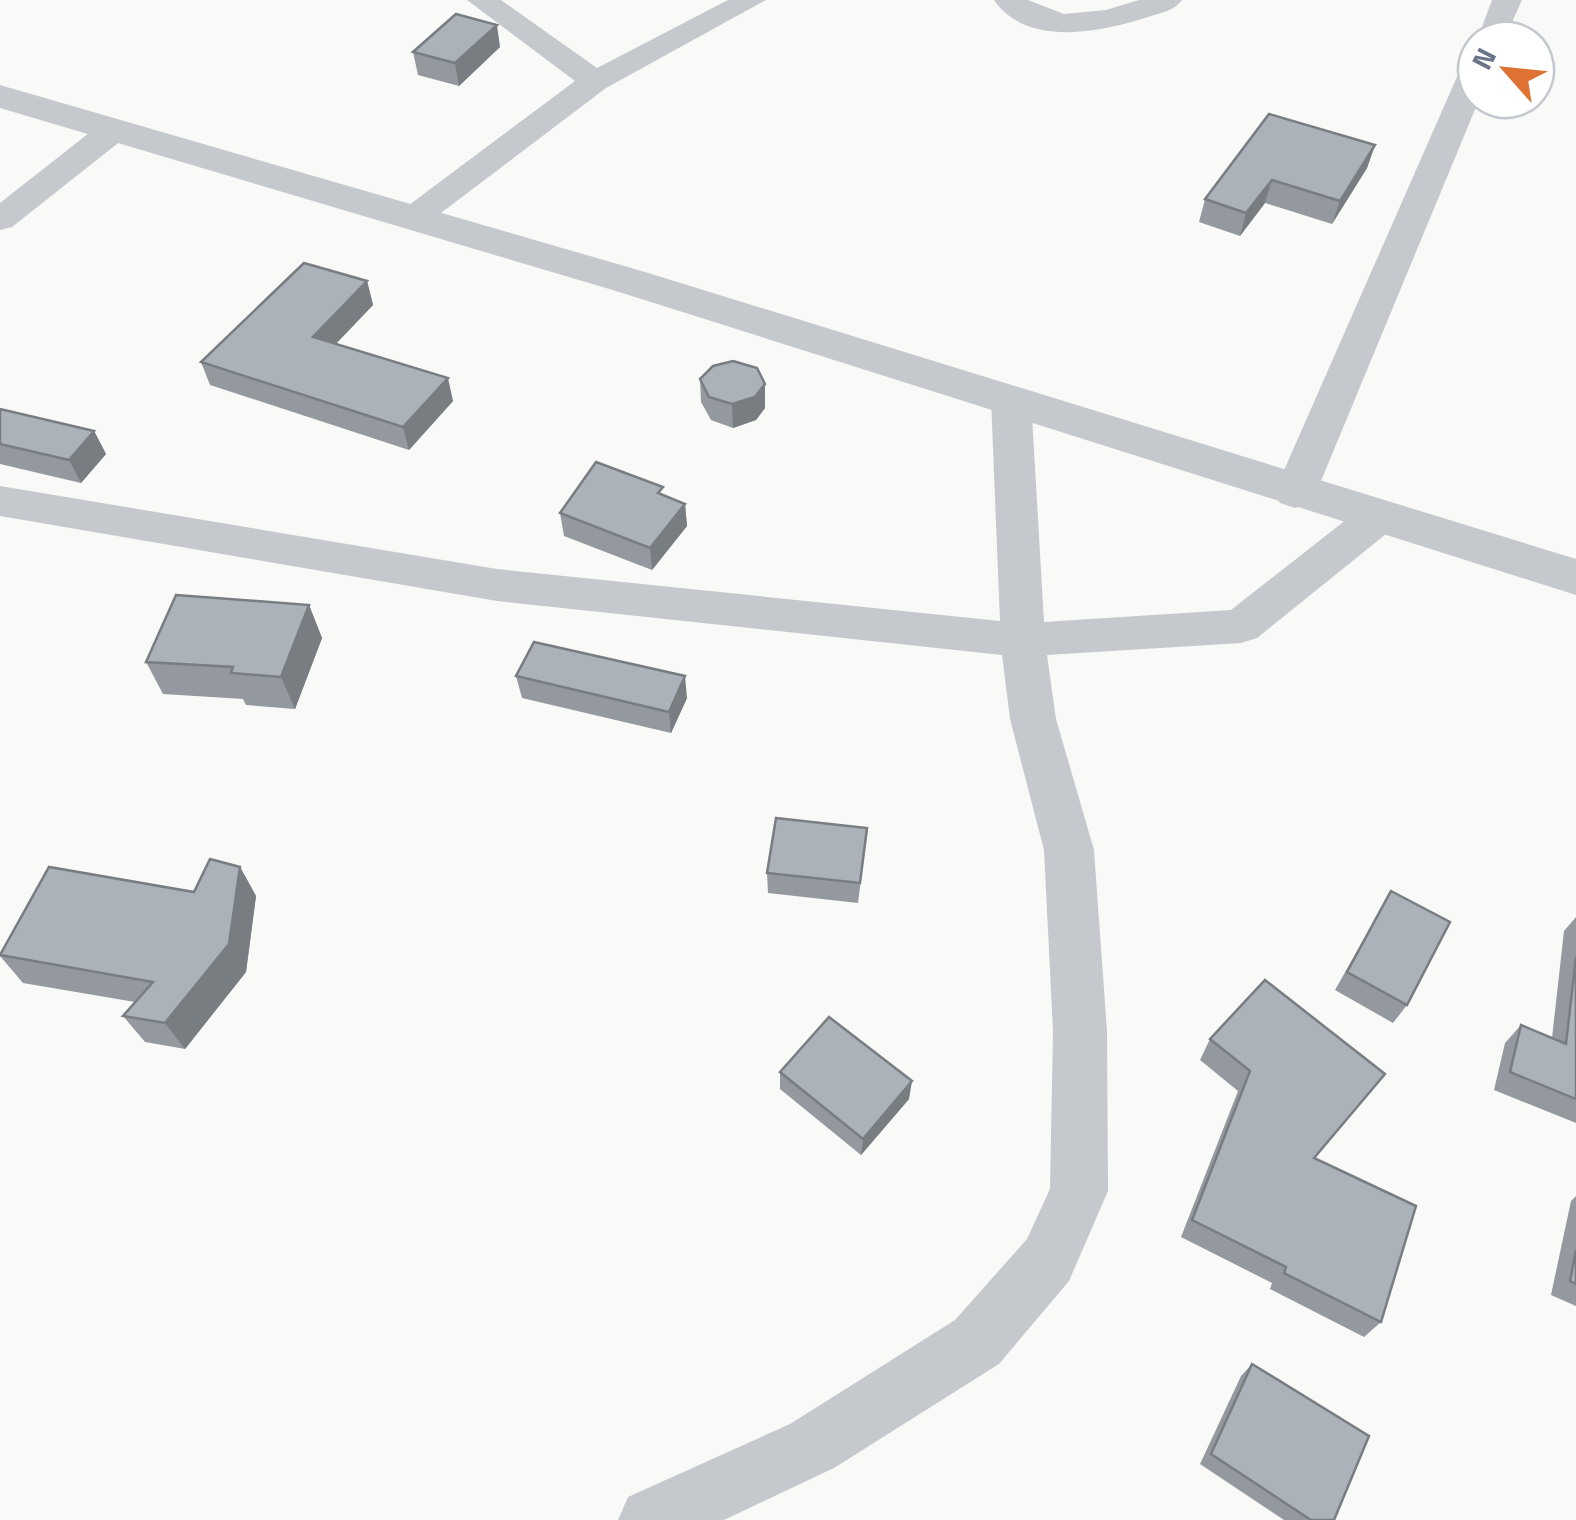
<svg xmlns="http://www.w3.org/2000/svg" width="1576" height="1520" viewBox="0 0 1576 1520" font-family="'Titillium Web',sans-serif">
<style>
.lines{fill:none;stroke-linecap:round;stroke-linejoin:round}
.minor{fill:#c5c8cc;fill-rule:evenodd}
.tertiary{fill:#c5c8cc;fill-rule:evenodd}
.wall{fill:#94999f}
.shaded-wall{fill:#787d82}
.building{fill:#acb2b9;stroke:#787d82;stroke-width:2.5}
</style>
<rect width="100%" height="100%" fill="#f9f9f7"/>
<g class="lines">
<path class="minor" d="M467 0H501L597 68 728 0H766L606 88 425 225H401L396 218 401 211 575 81Z
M994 0H1028L1064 14 1106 10 1139 0H1182C1174 11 1160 13 1148 17 1102 32 1027 48 994 0Z
M1492 0H1522L1504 40 1476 43Z
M1476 61 1479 100 1316 493 1310 503 1295 508 1280 503 1274 493 1460 70Z
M115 119 127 122 131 129 127 136 12 227 0 230V203L103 122Z
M1011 386 1025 390 1031 399 1044 622 1231 610 1361 508 1376 504 1391 508 1397 519 1391 530 1257 638 1241 643 1047 655 1056 719 1094 850 1107 1031 1108 1191 1069 1281 999 1364 834 1468 724 1520H618L628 1497 790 1424 955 1320 1027 1239 1050 1189 1053 1031 1044 850 1010 719 1002 655 497 601 0 516V486L497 569 1000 621 991 399 997 390Z"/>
<path class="tertiary" d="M0 85 645 272 1576 559V595L616 291 0 108Z"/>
</g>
<path class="wall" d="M500 47 459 86 418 75 413 52Z
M1375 145 1367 168 1332 224 1265 203 1240 236 1199 222 1205 199Z
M367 281 373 305 336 344 453 401 409 450 210 385 201 362Z
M700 379 765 408 756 420 733 428 711 420 701 402Z
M0 409 94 431 106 454 81 483 0 464Z
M664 495 685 504 687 526 652 570 564 536 560 513Z
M309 605 322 638 295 709 246 705 243 699 163 694 146 662Z
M516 676 687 698 671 733 522 698Z
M865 848 858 903 768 893 767 873Z
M240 867 256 896 246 972 185 1049 145 1042 123 1016 135 1002 23 983 0 956V953L194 892Z
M1391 891 1407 1005 1393 1023 1335 990Z
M1576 917V1123L1494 1090 1505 1043 1521 1025 1552 1038 1564 931Z
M1210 1039 1385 1074 1315 1158 1381 1322 1364 1337 1270 1289 1272 1283 1181 1237 1238 1091 1200 1060Z
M780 1072 909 1099 861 1155 780 1089Z
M1576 1196V1306L1551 1295 1571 1201Z
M1252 1364 1334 1520H1284L1200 1464 1241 1376Z"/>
<path class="shaded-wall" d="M497 25 500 47 459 86 455 63Z
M1375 145 1367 168 1332 224 1340 201Z
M1272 180 1265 203 1240 236 1246 213Z
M367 281 373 305 320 360 313 337Z
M448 378 453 401 409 450 403 427Z
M765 384V408L756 420 733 428 732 404Z
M94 431 106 454 81 483 69 460Z
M685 504 687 526 652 570 650 548Z
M309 605 322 638 295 709 281 677Z
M685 676 687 698 671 733 669 712Z
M240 867 256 896 246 972 185 1049 165 1023Z
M912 1081 909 1099 861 1155 863 1139Z"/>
<path class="building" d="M456 14 497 25 455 63 413 52Z
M1269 114 1375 145 1340 201 1272 180 1246 213 1205 199Z
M304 263 367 281 313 337 448 378 403 427 201 362Z
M733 361 757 368 765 384 755 397 732 404 709 397 700 379 713 366Z
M0 409 94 431 69 460 0 444Z
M596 462 663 487 658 493 685 504 650 548 560 513Z
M176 595 309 605 281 677 231 673 233 667 146 662Z
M534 642 685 676 669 712 516 676Z
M776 818 867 828 860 883 767 873Z
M210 859 240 867 229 944 165 1023 123 1016 153 982 0 955 49 867 194 892Z
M1391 891 1450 922 1407 1005 1347 972Z
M1576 957V1099L1510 1072 1521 1025 1566 1044Z
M1265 980 1385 1074 1314 1158 1416 1206 1381 1322 1284 1273 1286 1267 1192 1220 1250 1071 1210 1039Z
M829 1017 912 1081 863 1139 780 1072Z
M1576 1250V1284L1570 1281Z
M1252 1364 1369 1436 1334 1520H1311L1211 1454Z"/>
<g transform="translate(1506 70) rotate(297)"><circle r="48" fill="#ffffff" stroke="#c3c8cf" stroke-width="2.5"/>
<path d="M0-8L18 38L0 25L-18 38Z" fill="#dd7232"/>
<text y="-15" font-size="28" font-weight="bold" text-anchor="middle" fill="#697587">N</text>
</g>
</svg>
